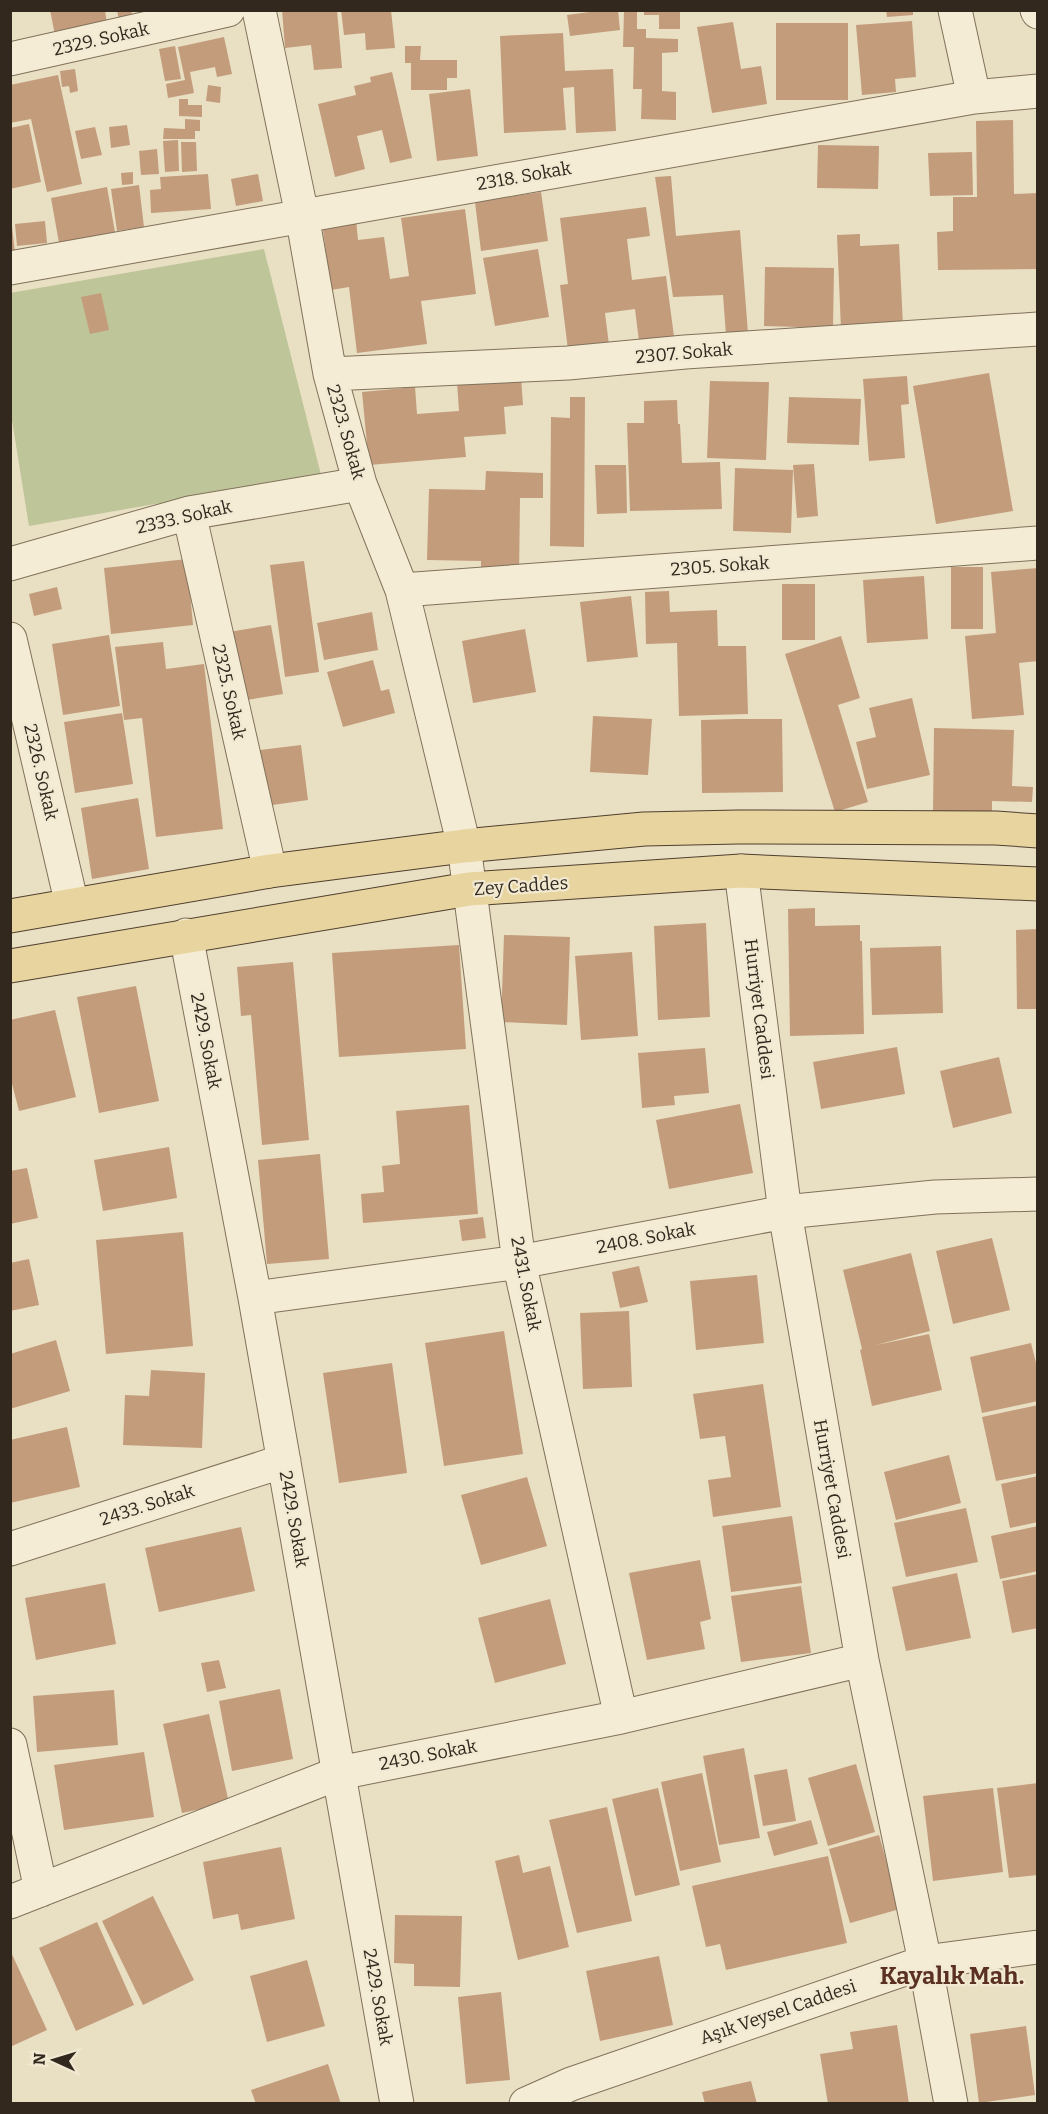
<svg xmlns="http://www.w3.org/2000/svg" width="1048" height="2114" viewBox="0 0 1048 2114" font-family="Bitter,serif">
<style>
.green{fill:#bec598}
.building{fill:#c39c7c}
.lines{fill:none;stroke-linecap:round;stroke-linejoin:round}
.minor-casing{stroke:#81715b;stroke-width:35}
.major-casing{stroke:#4f3f2f;stroke-width:35}
.minor{stroke:#f5ecd5;stroke-width:33}
.major{stroke:#e8d49e;stroke-width:33}
.labels{text-anchor:middle;stroke-width:4.5;stroke-linejoin:round;paint-order:stroke}
.street-label{font-size:18px;fill:#32281e;stroke:#f1e9d1}
.district-label{font-size:24px;font-weight:bold;fill:#5a3022;stroke:#f1e9d1}
</style>
<rect width="100%" height="100%" fill="#e9dfc3"/>
<path class="green" d="M264 249 321 475 29 526 11 414 10 293Z"/>
<path class="building" d="M50 10H105L107 24 55 35Z
M117 10H131L133 18 119 21Z
M282 10H337L342 68 314 70 311 45 285 48Z
M341 10H391L395 48 366 50 365 33 344 35Z
M605 10H618L620 30 570 36 567 15Z
M624 10H637V29H646V38L678 39V52L662 53V91L676 92V120L641 119 642 89H633L634 47H623Z
M644 10H680V29H659V15H644Z
M886 10H913V15L887 17Z
M912 21 916 77 895 79 896 92 862 95 856 25Z
M733 22 741 69 761 66 767 104 712 113 697 27Z
M776 23H848V100H776Z
M563 33 565 71 613 69 616 131 576 133 574 87 563 88 566 130 504 133 500 36Z
M224 37 232 74 217 77 215 67 190 72 194 93 168 98 166 84 185 80 178 47Z
M175 46 181 79 165 81 159 49Z
M405 46H421L420 60H457V78H447V90H411V63H405Z
M75 69 78 91 70 93 69 86 62 87 60 71Z
M392 72 412 158 390 163 382 130 357 136 365 169 335 177 318 104 356 95 354 86 371 82 370 77Z
M58 75 82 184 47 192 31 119 10 123V85Z
M208 85 221 87 220 103 206 101Z
M470 89 478 156 437 161 429 94Z
M179 99H188V105H202V117L179 116Z
M185 119 200 120V131H195V139H163L164 128 185 129Z
M1013 120 1014 194 1038 193V269L938 270 937 232 953 231V197H977L976 121Z
M29 124 41 182 10 189V128Z
M127 125 130 145 111 148 109 127Z
M95 127 102 155 81 159 75 131Z
M178 140 179 171 165 172 163 141Z
M181 142H196L197 171 182 172Z
M818 145 879 146 878 189 817 188Z
M157 149 159 174 141 175 139 151Z
M972 152 973 195 930 196 928 153Z
M133 172V184L122 185 121 173Z
M208 174 211 209 151 213 150 190 161 189 160 177Z
M258 174 263 201 236 206 231 179Z
M671 176 676 236 740 230 748 333 726 335 723 295 673 297 655 177Z
M139 185 144 227 117 231 111 189Z
M107 187 115 232 59 243 51 198Z
M541 192 548 241 481 251 475 202Z
M646 207 650 236 627 239 632 280 666 276 675 344 640 349 635 309 605 313 610 353 569 358 560 285 568 284 560 218Z
M465 209 476 294 421 301 427 344 357 353 349 287 331 290 322 223 356 219 358 240 384 237 390 279 409 276 401 218Z
M45 221 47 243 17 246 15 224Z
M10 226H12L15 253 10 254Z
M860 234V246L899 244 903 326 841 329 837 235Z
M538 249 549 317 495 326 483 258Z
M765 267 834 268 833 328 764 326Z
M101 293 109 330 90 334 81 297Z
M989 373 1013 511 936 524 913 386Z
M907 376 909 404 901 405 905 458 869 461 863 379Z
M521 377 523 405 504 407 506 434 464 437 466 457 369 465 362 392 415 387 417 414 459 411 457 382Z
M710 381 769 382 766 460 707 458Z
M570 397H585L584 547 550 546 551 417 570 418Z
M789 397 861 399 859 445 787 443Z
M677 400 678 424H680L682 463 720 462 722 509 630 511 627 423H644V401Z
M814 464 818 516 797 518 793 465Z
M595 465H626L627 513 597 514Z
M735 468 793 470 791 533 733 531Z
M486 471 543 473V498H520L519 577H481V561L427 560 429 489 485 490Z
M187 559 193 625 111 634 104 568Z
M304 561 319 672 285 677 270 565Z
M951 567H983V629H951Z
M1038 568V661L1019 663 1024 715 972 719 965 636 996 633 991 572Z
M924 576 928 639 867 643 863 580Z
M782 584H815V640H782Z
M57 587 62 609 34 616 29 594Z
M669 591 670 612 717 610 718 646H746L748 714 679 716 677 643 646 644 645 592Z
M631 596 638 657 587 662 580 602Z
M372 612 378 650 324 660 317 623Z
M271 625 283 694 241 701 229 632Z
M525 629 536 692 473 703 462 641Z
M109 635 120 706 63 715 52 644Z
M841 636 860 698 838 705 868 802 835 812 785 654Z
M163 642 166 669 204 664 223 829 156 837 142 718 124 720 115 647Z
M373 660 381 691 389 689 395 713 343 727 327 672Z
M912 698 930 775 867 789 856 742 876 737 869 708Z
M122 713 133 784 75 793 64 722Z
M593 716 652 719 648 775 590 772Z
M737 719H782L783 792 702 793 701 720Z
M934 728 1014 730 1012 786 1033 787 1032 802 992 801V816L933 814Z
M301 745 308 800 258 807 251 751Z
M138 798 149 869 92 879 81 808Z
M815 908V926L860 925V941H862L864 1034 790 1036 788 909Z
M706 923 710 1017 658 1020 654 926Z
M1038 929V1009H1017L1016 930Z
M504 935 570 937 567 1025 501 1022Z
M459 945 466 1049 339 1057 332 953Z
M941 946 943 1013 872 1015 870 948Z
M632 952 638 1036 581 1040 575 956Z
M293 962 309 1140 262 1145 251 1015 241 1016 237 967Z
M136 986 159 1101 99 1113 77 997Z
M55 1010 76 1097 19 1111 10 1076V1020Z
M897 1047 905 1094 821 1109 813 1062Z
M705 1048 709 1093 674 1096 675 1105 642 1108 638 1053Z
M999 1057 1012 1113 953 1128 940 1071Z
M740 1104 753 1173 669 1189 656 1120Z
M469 1105 478 1214 363 1223 361 1194 384 1192 382 1166 400 1164 396 1111Z
M169 1147 177 1198 103 1211 94 1160Z
M320 1154 329 1259 267 1264 258 1160Z
M27 1168 38 1218 10 1224V1171Z
M483 1217 486 1238 462 1241 459 1220Z
M183 1232 193 1346 106 1354 96 1240Z
M992 1238 1010 1310 953 1324 936 1251Z
M911 1253 930 1331 876 1345 929 1334 942 1390 872 1406 860 1350 862 1349 843 1270Z
M29 1259 39 1305 10 1311V1263Z
M639 1266 648 1302 620 1308 612 1272Z
M757 1275 764 1343 696 1350 690 1281Z
M629 1311 632 1387 583 1389 580 1313Z
M504 1331 523 1454 444 1466 425 1343Z
M56 1340 70 1391 10 1409V1354Z
M1031 1343 1038 1371V1401L982 1413 970 1357Z
M392 1363 407 1473 339 1483 323 1373Z
M151 1370 205 1373 202 1448 123 1445 125 1395 149 1396Z
M763 1384 781 1507 713 1517 708 1480 731 1477 725 1436 700 1439 693 1394Z
M1038 1405V1473L996 1481 982 1417Z
M67 1427 80 1487 10 1503V1440Z
M949 1455 961 1503 896 1520 884 1472Z
M1038 1476V1522L1010 1528 1001 1484Z
M527 1477 547 1546 481 1565 461 1495Z
M966 1508 978 1562 906 1577 894 1523Z
M792 1516 802 1583 731 1592 722 1526Z
M1038 1526V1571L1000 1579 991 1536Z
M241 1527 255 1591 159 1612 145 1548Z
M700 1560 711 1619 700 1622 705 1649 647 1660 629 1573Z
M957 1573 971 1638 906 1651 892 1587Z
M1038 1574V1628L1012 1633 1002 1581Z
M105 1583 116 1644 36 1660 25 1598Z
M801 1586 811 1653 741 1662 731 1596Z
M550 1599 566 1664 495 1683 478 1618Z
M219 1660 226 1688 207 1692 201 1663Z
M280 1689 293 1759 232 1771 219 1701Z
M114 1690 118 1745 37 1752 33 1696Z
M209 1714 229 1803 182 1813 163 1724Z
M744 1748 760 1838 719 1845 703 1756Z
M144 1752 154 1817 64 1830 54 1765Z
M856 1764 875 1832 828 1846 808 1778Z
M787 1769 796 1821 763 1826 754 1775Z
M702 1773 721 1862 680 1871 661 1782Z
M1038 1783V1875L1009 1878 997 1788Z
M658 1788 680 1885 635 1896 612 1799Z
M993 1788 1003 1872 933 1881 923 1796Z
M607 1807 632 1921 577 1933 549 1820Z
M811 1820 818 1844 774 1856 767 1832Z
M879 1835 900 1909 850 1923 829 1849Z
M281 1847 295 1919 241 1930 238 1914 213 1919 203 1862Z
M519 1855 523 1873 550 1866 569 1947 518 1960 495 1861Z
M828 1856 847 1943 726 1970 720 1944 706 1947 692 1886Z
M153 1896 194 1980 143 2005 102 1921Z
M395 1915 462 1916 460 1987 414 1986V1964L394 1963Z
M97 1922 134 2005 76 2031 39 1948Z
M10 1950 47 2030 10 2047Z
M659 1956 673 2025 600 2041 586 1971Z
M307 1960 325 2026 267 2042 250 1976Z
M501 1992 510 2080 466 2084 458 1997Z
M897 2025 909 2104H828L820 2054 853 2049 850 2032Z
M1026 2026 1035 2095 979 2103 970 2034Z
M328 2064 341 2104H256L251 2090Z
M751 2081 757 2104H705L702 2092Z"/>
<g class="lines">
<defs>
<path id="minor" d="M259 10 302 215 330 374 360 484 402 590 464 846 519 1262 621 1717
M955 10 974 97
M1037 10 1038 12
M10 59 228 10
M10 268 974 97 1038 91
M330 374 568 363 685 352 1038 329
M189 513 270 871
M10 564 189 513 360 484
M402 590 1038 543
M10 639 72 905
M741 871 785 1212 862 1660 925 1962 951 2104
M186 935 255 1298 397 2104
M255 1298 519 1262 785 1212 935 1197 1038 1194
M10 1549 284 1461
M10 1745 41 1890
M10 1902 339 1773 621 1717 862 1660
M526 2104 571 2084 925 1962 1038 1947"/>
<path id="major" d="M10 916 270 871 464 846 644 829 738 827 996 828 1038 831
M10 966 469 889 741 871 1038 884"/>
</defs>
<use href="#minor" class="minor-casing"/>
<use href="#major" class="major-casing"/>
<use href="#minor" class="minor"/>
<use href="#major" class="major"/>
</g>
<g class="labels">
<g class="street-label">
<text transform="translate(101 39) rotate(-13)" y="6">2329. Sokak</text>
<text transform="translate(524 176) rotate(-10)" y="6">2318. Sokak</text>
<text transform="translate(684 353) rotate(-5)" y="6">2307. Sokak</text>
<text transform="translate(346 432) rotate(74)" y="6">2323. Sokak</text>
<text transform="translate(184 517) rotate(-13)" y="6">2333. Sokak</text>
<text transform="translate(720 566) rotate(-4)" y="6">2305. Sokak</text>
<text transform="translate(229 692) rotate(77)" y="6">2325. Sokak</text>
<text transform="translate(41 772) rotate(77)" y="6">2326. Sokak</text>
<text transform="translate(521 886) rotate(-4)" y="6">Zey Caddes</text>
<text transform="translate(759 1009) rotate(83)" y="6">Hurriyet Caddesi</text>
<text transform="translate(206 1041) rotate(79)" y="6">2429. Sokak</text>
<text transform="translate(646 1238) rotate(-11)" y="6">2408. Sokak</text>
<text transform="translate(526 1284) rotate(79)" y="6">2431. Sokak</text>
<text transform="translate(832 1489) rotate(80)" y="6">Hurriyet Caddesi</text>
<text transform="translate(147 1505) rotate(-18)" y="6">2433. Sokak</text>
<text transform="translate(294 1519) rotate(80)" y="6">2429. Sokak</text>
<text transform="translate(428 1755) rotate(-11)" y="6">2430. Sokak</text>
<text transform="translate(378 1997) rotate(80)" y="6">2429. Sokak</text>
<text transform="translate(778 2012) rotate(-19)" y="6">Aşık Veysel Caddesi</text>
</g>
<g class="district-label">
<text x="952" y="1984">Kayalık Mah.</text>
</g>
</g>
<rect width="1048" height="2114" fill="none" stroke="#32281e" stroke-width="24"/>
<g transform="translate(54 2060) rotate(274)" stroke="#f1e9d1" stroke-width="4.5" paint-order="stroke">
<path d="M0-4.5L10 22L0 15L-10 22Z" fill="#32281e"/>
<text y="-9" font-size="16" font-weight="bold" text-anchor="middle" fill="#32281e">N</text>
</g>
</svg>
